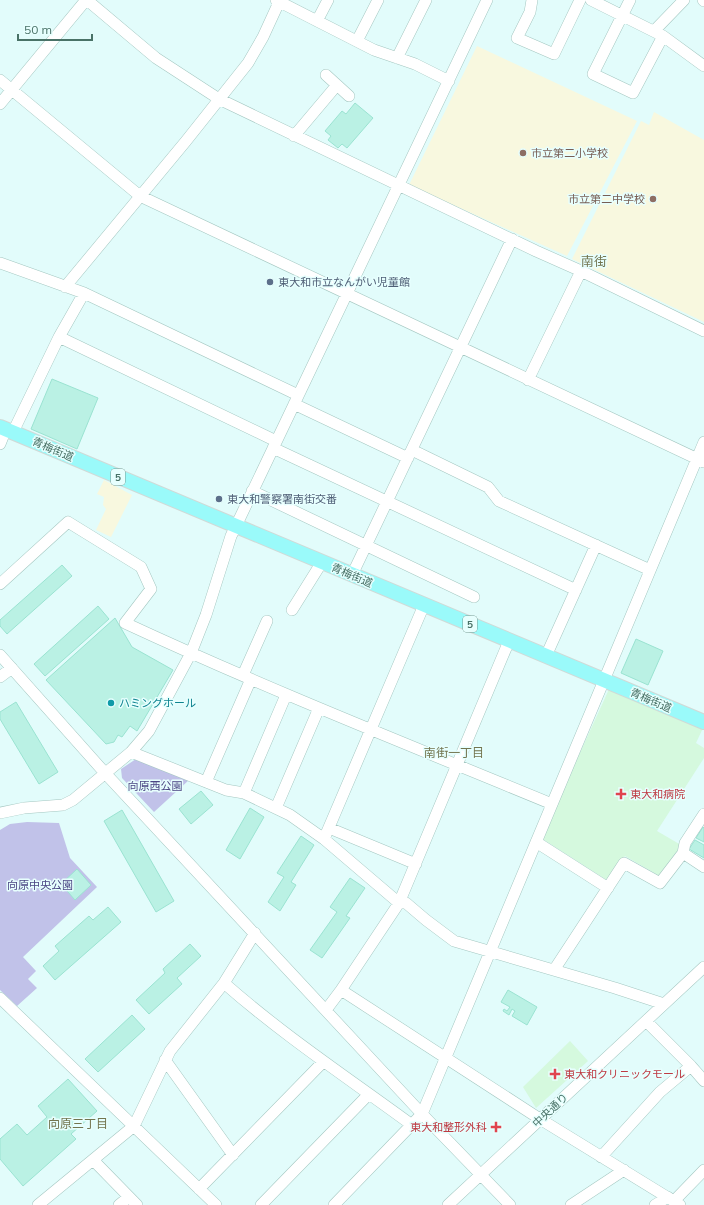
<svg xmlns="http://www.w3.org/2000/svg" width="704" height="1205" viewBox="0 0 704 1205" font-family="Mulish,'Noto Sans JP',sans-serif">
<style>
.education{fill:#f8f8df}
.medical{fill:#d5f9de}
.green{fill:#c1c2e9}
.building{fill:#baf1e4;stroke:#9ae3d1}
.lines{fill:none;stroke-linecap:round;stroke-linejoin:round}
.minor-casing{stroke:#a4c7c1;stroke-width:12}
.major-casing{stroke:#d0dad7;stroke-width:16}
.minor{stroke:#fff;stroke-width:11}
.major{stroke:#9afafa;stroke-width:14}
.education-dot{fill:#8d6e63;stroke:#e7fffe;stroke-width:1.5}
.service-dot{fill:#5c6f8a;stroke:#e7fffe;stroke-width:1.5}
.culture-dot{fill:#0f9aa8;stroke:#e7fffe;stroke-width:1.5}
.health-dot{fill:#e0444e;stroke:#e7fffe;stroke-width:1.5}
.labels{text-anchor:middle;stroke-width:3;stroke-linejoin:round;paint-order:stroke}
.shield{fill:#e7fffe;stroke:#789c94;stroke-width:1}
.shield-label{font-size:10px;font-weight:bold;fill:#497267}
.education-label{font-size:11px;fill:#785e54;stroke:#e7fffe;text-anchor:start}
.service-label{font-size:11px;fill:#4e5e75;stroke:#e7fffe;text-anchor:start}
.street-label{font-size:11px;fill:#497267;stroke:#e7fffe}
.culture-label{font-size:11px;fill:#0d838f;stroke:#e7fffe;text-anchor:start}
.park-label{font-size:11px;fill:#4b4684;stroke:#e7fffe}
.health-label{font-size:11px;fill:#be3a42;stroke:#e7fffe;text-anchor:start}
.neighbourhood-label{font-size:12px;fill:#73754f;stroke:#e7fffe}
.quarter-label{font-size:13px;fill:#73754f;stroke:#e7fffe}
</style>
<rect width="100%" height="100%" fill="#e2fcfb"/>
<path class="education" d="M477 46 637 121 567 256 409 185Z
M654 112 704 140V322L572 259 641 121 649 125Z
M104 480 132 495 111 537 96 530 106 509 103 505 104 497 97 494Z"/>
<path class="medical" d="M610 687 703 728 696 743 704 748V758L657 831 681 845 661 877 625 856 608 881 541 838Z
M570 1041 588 1061 536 1108 523 1087Z"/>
<path class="green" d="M136 759 189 780 154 812 122 778 121 769Z
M27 822 59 823 70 858 97 887 23 957 36 971 28 979 37 988 17 1006 0 990V830L10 824Z"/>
<path class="building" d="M355 103 373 118 347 148 342 144 338 148 328 140 331 136 325 131 342 111 346 114Z
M52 379 98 398 77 449 31 429Z
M62 565 72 576 7 634 0 626V620Z
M98 606 109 619 45 676 34 664Z
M115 618 132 647 173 670 137 731 130 726 122 737 118 735 114 742 106 744 46 680Z
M636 639 663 651 648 685 621 673Z
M16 702 58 772 39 784 0 719V712Z
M201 791 213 805 191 824 179 809Z
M250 808 264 817 240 859 226 850Z
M122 810 174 901 156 912 104 821Z
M703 827 704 828V842L696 838Z
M301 836 314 845 291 882 296 885 280 911 268 902 284 877 277 873Z
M695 840 704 845V858L689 849Z
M77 869 91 885 75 900 61 884Z
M350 878 365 888 346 916 350 918 322 958 310 950 337 912 330 907Z
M108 907 121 922 55 980 43 966 59 951 55 946 89 916 93 920Z
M190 944 201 956 177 978 182 984 149 1014 136 1000 165 973 163 969Z
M508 990 537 1007 527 1025 512 1016 515 1011 512 1009 509 1015 503 1011 504 1009 507 1011 510 1007 501 1002Z
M132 1015 145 1029 98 1072 85 1059Z
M68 1079 97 1111 71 1134 76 1139 23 1186 0 1159V1139L17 1124 27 1135 47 1117 38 1106Z"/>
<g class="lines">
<defs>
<path id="minor" d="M87 0 156 58 219 99 536 251 581 271 704 331
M276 0 374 50 415 64 449 81
M532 0 530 12 517 38 554 54 580 0
M591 0 663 36 704 66
M630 0 593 74 633 93 663 36
M703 0 704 1
M317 21 328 0
M654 31 684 0
M357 41 378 0
M397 58 426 0
M326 75 349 96
M0 80 140 196 704 462
M0 104 86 0
M294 136 337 85
M0 263 84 293 298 395
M65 287 186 141 248 63 263 37 280 0
M59 337 276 441
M528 380 581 271
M294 404 408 458
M13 432 59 337 84 293
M0 444 6 429
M273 448 576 590
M412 450 488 487 499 501 650 570
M252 491 474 597
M352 575 512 239
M0 584 68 522 141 567 151 589 125 623C265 688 409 745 552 804
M292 610 322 562
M0 655 105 773 422 1114 510 1205
M546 656 596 545
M243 675 267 621
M0 677 12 668
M131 752 226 790 244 793 290 815 324 839 399 903H406L426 920 454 941 615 988 664 1004
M206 782 251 679
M244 793 286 695
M276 808 319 708
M0 813 24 808 63 805 73 800 131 752 149 731 191 653 206 615 231 536 236 526 487 0
M329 828 416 864
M324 839 424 605
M536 842 608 888
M683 853 704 867
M554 970 624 863 660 883 683 853 685 843 704 814
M224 983C283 1035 348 1078 412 1125
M341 990 540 1119 680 1205
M0 998 216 1205
M326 1010 341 990 399 903 509 641
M646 1021 691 1066 704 1081
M165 1060 233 1155
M601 1157 660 1092 691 1066
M94 1161 137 1205
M199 1189 323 1062
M674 1201 704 1170
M38 1205 134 1126 170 1051 224 983 255 933
M119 1205 129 1197
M261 1205 369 1094
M334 1205 422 1114 704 442
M448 1205 704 967
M571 1205 624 1170
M655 1205 668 1197"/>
<path id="major" d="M0 427 704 722"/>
</defs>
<use href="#minor" class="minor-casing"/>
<use href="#major" class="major-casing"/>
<use href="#minor" class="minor"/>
<use href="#major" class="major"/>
</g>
<g class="education-dot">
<circle cx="523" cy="153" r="4"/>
<circle cx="653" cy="199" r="4"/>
</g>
<g class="service-dot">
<circle cx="270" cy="282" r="4"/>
<circle cx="219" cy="499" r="4"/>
</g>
<circle class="culture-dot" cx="111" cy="703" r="4"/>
<g class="health-dot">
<path d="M619 788h4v4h4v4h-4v4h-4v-4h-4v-4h4z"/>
<path d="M553 1068h4v4h4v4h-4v4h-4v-4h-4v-4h4z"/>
<path d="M494 1121h4v4h4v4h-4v4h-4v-4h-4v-4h4z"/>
</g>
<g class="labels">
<g class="shield">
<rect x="111" y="469" width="14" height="16" rx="3"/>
<rect x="463" y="616" width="14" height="16" rx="3"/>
</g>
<g class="shield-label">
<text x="118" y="481">5</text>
<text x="470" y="628">5</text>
</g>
<g class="education-label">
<text x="531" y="157">市立第二小学校</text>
<text x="645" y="203" text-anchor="end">市立第二中学校</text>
</g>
<g class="service-label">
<text x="278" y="286">東大和市立なんがい児童館</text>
<text x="227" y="503">東大和警察署南街交番</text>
</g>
<g class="street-label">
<text transform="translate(53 449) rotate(23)" y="4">青梅街道</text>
<text transform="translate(352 575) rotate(23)" y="4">青梅街道</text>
<text transform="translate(651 700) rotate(23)" y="4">青梅街道</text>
<text transform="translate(550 1110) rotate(-43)" y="4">中央通り</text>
</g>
<g class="culture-label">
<text x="119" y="707">ハミングホール</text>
</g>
<g class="park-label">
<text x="155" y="790">向原西公園</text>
<text x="40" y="889">向原中央公園</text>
</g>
<g class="health-label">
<text x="630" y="798">東大和病院</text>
<text x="564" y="1078">東大和クリニックモール</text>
<text x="487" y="1131" text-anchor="end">東大和整形外科</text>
</g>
<g class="neighbourhood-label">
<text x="454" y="757">南街一丁目</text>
<text x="78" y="1128">向原三丁目</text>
</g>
<g class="quarter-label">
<text x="594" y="266">南街</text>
</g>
</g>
<path d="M18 34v6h74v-6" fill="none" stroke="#497267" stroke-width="2"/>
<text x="24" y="34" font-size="12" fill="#497267" stroke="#e7fffe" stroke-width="3" paint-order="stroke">50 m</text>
</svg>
